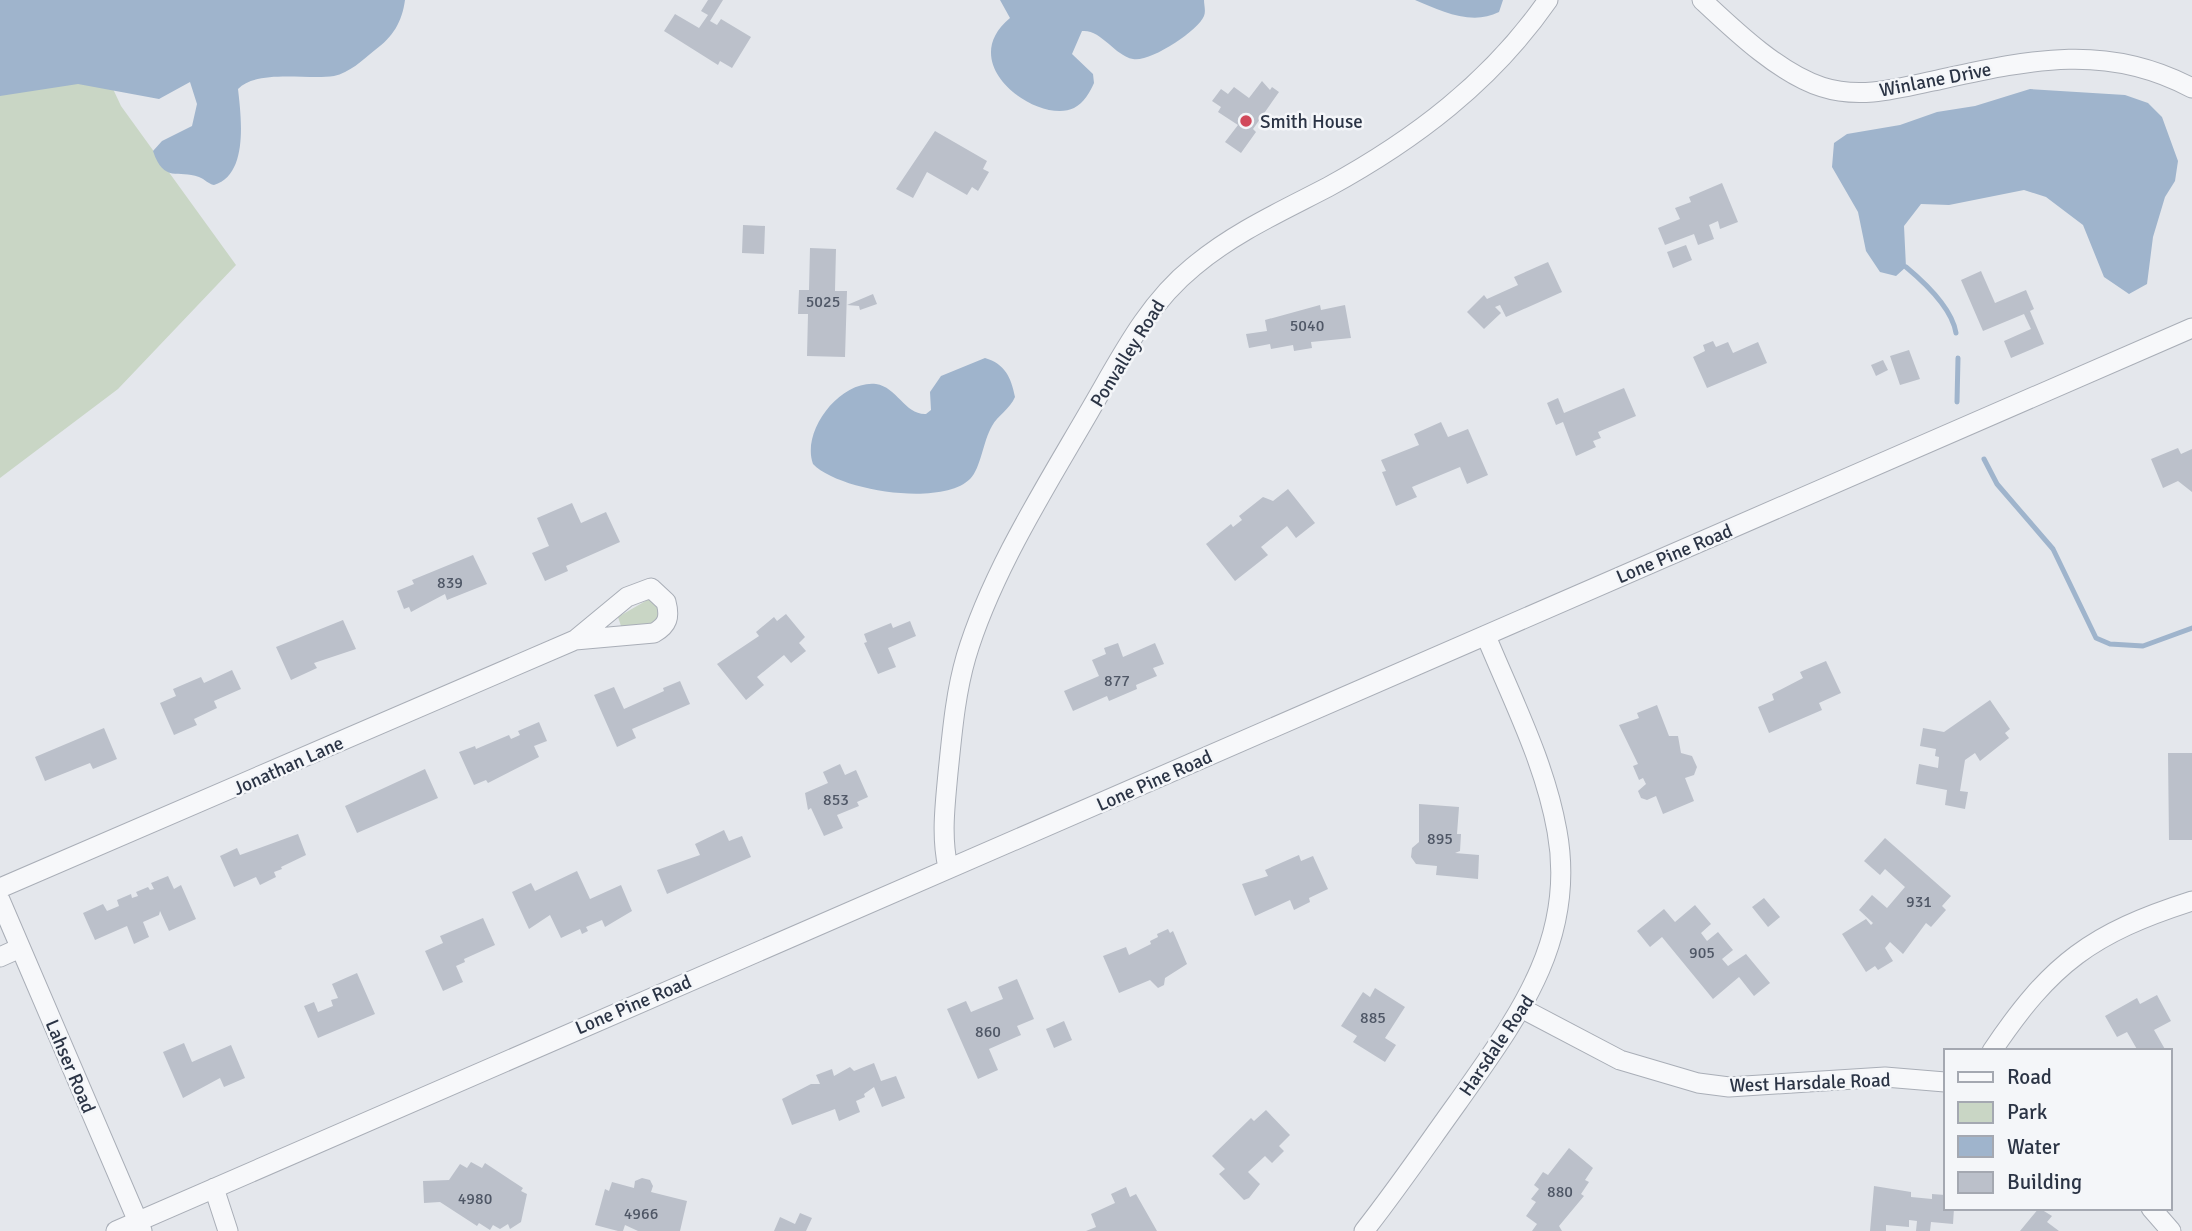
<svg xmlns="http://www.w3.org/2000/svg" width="2192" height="1231" viewBox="0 0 2192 1231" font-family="Signika,sans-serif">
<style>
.green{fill:#c9d6c5}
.water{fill:#9fb4cc}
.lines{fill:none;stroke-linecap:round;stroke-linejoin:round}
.stream{stroke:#9fb4cc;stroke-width:5}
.building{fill:#bbc0ca}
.minor-casing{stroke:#a9aeb7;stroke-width:21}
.minor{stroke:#f7f8fa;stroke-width:19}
.poi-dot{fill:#d1495b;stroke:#f4f6f9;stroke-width:2.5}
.labels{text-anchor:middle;stroke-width:5;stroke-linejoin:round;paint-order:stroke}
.number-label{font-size:16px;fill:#4f5766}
.street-label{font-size:19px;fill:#2b3445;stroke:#f4f6f9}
.poi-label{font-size:19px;fill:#2b3445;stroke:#f4f6f9;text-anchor:start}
</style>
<rect width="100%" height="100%" fill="#e4e7ec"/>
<path class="green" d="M85 29 121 106 236 265 118 389 0 478V63Z
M649 599 659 603 662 613 652 624 621 626 618 617Z"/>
<path class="water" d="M0 0H405C402 22 393 37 375 50 363 60 349 73 334 76 307 80 257 69 238 89 241 116 249 175 214 185 208 184 205 179 199 177 178 169 164 184 153 151L162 141 192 126 197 104 190 82 159 99 78 84 0 96Z
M1000 0H1204C1204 5 1206 11 1204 16 1198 31 1149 63 1133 59 1114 55 1101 29 1082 31L1072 54 1093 74 1094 83C1090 92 1084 103 1074 108 1039 125 953 65 1010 18Z
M1415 0H1503L1499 12C1472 26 1441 11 1415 0Z
M2030 89 2125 95 2148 103 2162 117 2178 161 2175 181 2165 197 2153 237 2147 284 2129 294 2104 277 2083 225 2046 197 2024 190 1949 205 1921 204 1904 226 1906 267 1896 276 1880 272 1866 251 1858 212 1832 167 1834 143 1847 134 1900 125 1937 112 1975 106Z
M985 358C1005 364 1011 377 1015 397 1010 409 998 415 992 426 983 441 981 468 970 479 942 507 839 491 813 464 801 431 840 380 876 384 897 387 905 415 926 414L931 410 930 392 941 376Z"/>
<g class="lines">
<path class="stream" d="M1906 267C1924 282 1952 308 1956 333
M1957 402 1958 358
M1984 459 1997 484 2053 549 2096 638 2110 644 2143 646 2192 628"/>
</g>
<path class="building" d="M708 0H723L710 21 717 25 721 19 751 37 732 68 720 61 718 65 664 31 675 14 699 28 708 15 701 11Z
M1262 81 1270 90 1272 87 1279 92 1253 129 1256 132 1241 153 1225 142 1238 125 1218 112 1221 107 1212 101 1221 89 1228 94 1234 87 1249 98Z
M935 131 987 161 983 169 989 172 978 191 972 187 967 195 927 172 913 198 896 189Z
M1722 183 1738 222 1720 229 1718 221 1709 225 1714 239 1698 245 1694 234 1665 245 1658 228 1680 219 1675 208 1691 202 1689 197Z
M743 225 765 226 764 254 742 253Z
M1686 245 1692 260 1673 268 1667 252Z
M810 248 836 249 835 291H847L845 357 807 356 808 314H798L799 290H809Z
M1548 262 1562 292 1506 317 1500 305 1495 307 1501 313 1484 329 1467 312 1484 295 1487 299 1518 285 1514 277Z
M1981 271 1995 303 2026 290 2034 309 2030 311 2044 344 2011 358 2004 341 2031 329 2024 314 1983 331 1961 280Z
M873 294 877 304 860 310 859 306 847 305Z
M1320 305 1321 310 1345 305 1351 338 1311 342 1312 348 1294 351 1293 345 1271 349 1270 344 1249 348 1246 334 1267 331 1265 320Z
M1713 341 1716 347 1728 342 1733 353 1758 342 1767 363 1707 388 1693 357 1705 351 1703 345Z
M1909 350 1920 379 1900 385 1890 356Z
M1883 360 1888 370 1876 376 1871 365Z
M1624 388 1636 416 1598 432 1601 438 1593 441 1596 447 1576 456 1563 422 1556 425 1547 403 1558 398 1564 413Z
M1441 422 1448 437 1468 429 1488 475 1467 484 1460 467 1412 487 1417 497 1396 506 1382 472 1386 471 1381 460 1419 445 1414 434Z
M2178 448 2181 454 2192 449V492L2178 481 2163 488 2151 459Z
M1288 489 1315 523 1296 538 1287 526 1261 547 1268 555 1235 581 1206 544 1231 524 1233 527 1242 520 1239 516 1263 497 1273 501Z
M572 503 581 523 606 512 620 542 566 566 568 571 545 581 532 553 549 546 537 518Z
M473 555 487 584 447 600 445 594 411 612 409 607 404 609 397 591 414 584 412 580Z
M786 614 805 637 799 643 806 651 791 663 784 655 757 677 764 685 746 700 717 664 759 636 756 632 774 617 777 621Z
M343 620 356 649 314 663 317 668 291 680 276 647Z
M910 621 916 636 888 648 896 667 878 674 864 643 867 642 864 634 891 623 893 628Z
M1118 643 1123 657 1155 643 1164 664 1153 668 1157 676 1136 685 1137 689 1109 701 1107 696 1073 711 1064 691 1099 676 1092 660 1106 654 1104 648Z
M1826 661 1841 693 1819 703 1822 710 1769 733 1758 707 1774 700 1772 694 1803 678 1800 672Z
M232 670 241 689 214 701 217 708 194 719 197 725 174 735 160 703 176 696 173 689 201 677 204 683Z
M680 681 690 704 632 729 636 738 617 747 594 695 614 687 624 709 664 691 663 688Z
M1990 700 2010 729 2005 733 2009 738 1980 761 1975 753 1965 760 1960 791 1968 792 1965 809 1945 805 1947 790 1916 784 1919 764 1938 768 1939 757 1935 756 1936 749 1920 746 1923 728 1944 732Z
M1657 705 1669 736H1678L1681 753 1692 756 1697 767 1694 775 1685 778 1694 801 1663 814 1656 796 1647 800 1641 798 1638 791 1646 784 1643 778 1639 780 1633 766 1638 764 1619 725 1639 718 1637 713Z
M539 722 547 741 534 746 539 757 488 783 486 780 474 785 459 752 475 746 476 749 509 735 511 739 520 735 518 731Z
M104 728 117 759 93 769 90 763 45 781 35 757Z
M2168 753H2192V840H2169Z
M840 764 845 775 856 770 868 797 857 802 859 806 837 815 843 828 824 836 811 808 808 810 805 793 828 783 823 772Z
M425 769 438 798 357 833 345 806Z
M1419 804 1459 807 1457 834H1461L1460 851 1455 853 1479 855 1478 879 1436 875 1437 866 1416 864 1411 857 1412 848 1419 842Z
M724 830 729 841 742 836 751 857 667 894 657 870 700 855 695 844Z
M298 834 306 855 281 867 282 869 274 872 276 877 260 885 256 877 234 887 220 856 237 848 240 855Z
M1885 838 1951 896 1942 906 1946 910 1931 927 1926 923 1903 954 1890 942 1885 948 1893 961 1878 970 1875 966 1866 972 1842 934 1866 919 1871 925 1873 923 1859 910 1872 895 1887 908 1905 887 1885 869 1880 875 1864 861Z
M1299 855 1301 861 1313 856 1328 889 1309 898 1310 902 1294 910 1290 900 1255 916 1242 884 1268 876 1265 870Z
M577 871 590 899 621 885 632 911 605 927 602 920 586 927 588 931 582 934 580 929 561 938 550 915 529 929 512 892 531 883 535 891Z
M168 876 174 889 181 885 196 919 169 931 160 911 159 915 143 922 149 937 134 944 127 926 95 940 83 913 103 904 107 911 119 906 117 900 131 894 132 898 138 896 136 892 148 887 150 890 154 889 151 883Z
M1764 898 1780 917 1768 927 1752 907Z
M1695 905 1711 924 1701 933 1707 941 1718 932 1733 950 1722 959 1728 966 1746 954 1770 983 1754 996 1739 977 1713 999 1662 937 1650 947 1637 931 1664 909 1675 922Z
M483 918 495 945 464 959 465 962 456 966 463 982 443 991 425 951 443 943 440 936Z
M1168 929 1170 933 1173 931 1187 964 1165 978 1164 985 1158 988 1150 980 1119 993 1103 956 1126 947 1129 955 1151 944 1150 941 1158 937 1157 934Z
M357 973 375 1014 318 1038 304 1006 314 1002 318 1012 333 1006 331 1000 338 998 332 984Z
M1017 979 1034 1019 1017 1026 1021 1035 989 1049 998 1070 978 1079 947 1009 966 1001 971 1012 1003 999 998 987Z
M1375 988 1405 1007 1385 1038 1396 1045 1385 1062 1353 1042 1357 1036 1341 1026 1363 992 1370 997Z
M2157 995 2171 1021 2154 1030 2166 1051H2138L2127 1032 2117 1037 2105 1016 2137 998 2140 1004Z
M1064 1021 1072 1040 1054 1048 1046 1029Z
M184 1043 192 1062 231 1045 245 1078 224 1087 220 1078 183 1098 163 1052Z
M874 1063 881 1081 896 1076 905 1098 882 1107 874 1087 864 1094 865 1097 856 1101 860 1112 839 1121 835 1109 792 1125 782 1099 811 1084H820L816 1075 832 1069 834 1076 850 1067 854 1071Z
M1266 1110 1290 1135 1279 1146 1284 1151 1272 1163 1265 1156 1248 1172 1260 1184 1249 1198 1244 1200 1219 1174 1225 1169 1212 1156 1251 1118 1254 1121Z
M1569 1148 1593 1168 1585 1180 1589 1182 1581 1194 1584 1196 1559 1226 1562 1231H1532L1537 1224 1526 1216 1536 1202 1531 1199 1539 1189 1534 1185 1543 1172 1548 1175Z
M471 1162 482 1168 485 1163 523 1188 521 1191 527 1194 521 1222 510 1229 508 1224 500 1229 493 1225 490 1230 479 1223 477 1226 440 1202 424 1203 423 1181 449 1180 460 1164 467 1168Z
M642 1178 650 1180 653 1186 651 1192 687 1201 680 1231H638L625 1225 623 1231H618L595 1225 605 1189 609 1191 612 1182 634 1188 635 1181Z
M1874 1186 1911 1192V1197L1932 1199V1194L1945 1195V1208H1954L1953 1224 1931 1222 1930 1231H1916L1917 1221 1909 1220V1227L1886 1225V1231H1870Z
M1126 1187 1130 1197 1136 1194 1157 1231H1086L1096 1227 1091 1214 1115 1203 1111 1194Z
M2039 1208 2052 1216 2047 1222 2059 1231H2020Z
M800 1213 812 1218 806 1231H774L780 1217 795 1224Z"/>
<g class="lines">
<defs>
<path id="minor" d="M1702 0C1734 30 1780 74 1822 87 1859 99 1896 89 1933 81 2025 61 2104 41 2192 88
M948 868C941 836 945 806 948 773 952 735 955 695 966 657 991 573 1045 488 1089 412 1119 361 1146 305 1193 267 1233 233 1282 211 1328 187 1414 140 1491 82 1548 0
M0 888 575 640 627 597 651 588 666 602C670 617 668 625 654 633L575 640
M0 900 142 1231
M0 957 20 948
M1523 1009 1620 1060 1698 1083 1729 1087 1885 1077 1945 1082
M1992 1051C2051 963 2092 933 2192 901
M214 1188 228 1231
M2151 1208 2171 1231
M116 1231 2192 328
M1364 1231C1397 1189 1427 1145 1458 1102 1517 1018 1577 940 1557 831 1545 763 1512 699 1486 636"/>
</defs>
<use href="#minor" class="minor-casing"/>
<use href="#minor" class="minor"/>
</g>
<circle class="poi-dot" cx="1246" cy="121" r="7"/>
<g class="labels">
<g class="number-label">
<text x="823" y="307">5025</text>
<text x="1307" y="331">5040</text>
<text x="450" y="588">839</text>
<text x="1117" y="686">877</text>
<text x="836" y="805">853</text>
<text x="1440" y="844">895</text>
<text x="1919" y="907">931</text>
<text x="1702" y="958">905</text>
<text x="1373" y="1023">885</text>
<text x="988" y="1037">860</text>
<text x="1560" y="1197">880</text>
<text x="475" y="1204">4980</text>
<text x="641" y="1219">4966</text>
</g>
<g class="street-label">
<text transform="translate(1935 79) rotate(-11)" y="7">Winlane Drive</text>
<text transform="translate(1127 353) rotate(-58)" y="7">Ponvalley Road</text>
<text transform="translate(1674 553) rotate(-23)" y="7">Lone Pine Road</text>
<text transform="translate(288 765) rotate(-24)" y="7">Jonathan Lane</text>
<text transform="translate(1154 780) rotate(-24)" y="7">Lone Pine Road</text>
<text transform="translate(633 1004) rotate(-23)" y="7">Lone Pine Road</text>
<text transform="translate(1496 1045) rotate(-56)" y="7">Harsdale Road</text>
<text transform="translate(71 1066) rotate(67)" y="7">Lahser Road</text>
<text transform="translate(1810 1082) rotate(-2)" y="7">West Harsdale Road</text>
</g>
<g class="poi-label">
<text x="1260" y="128">Smith House</text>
</g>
</g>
<rect x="1944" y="1049" width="228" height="161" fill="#f4f6f9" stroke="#a4a8b1" stroke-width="2"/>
<rect x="1958" y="1072" width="35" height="10" fill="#f7f8fa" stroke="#a4a8b1" stroke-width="2"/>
<text x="2007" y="1084" font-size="21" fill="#2b3445">Road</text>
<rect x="1958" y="1102" width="35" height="21" fill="#c9d6c5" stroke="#a4a8b1" stroke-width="2"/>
<text x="2007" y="1119" font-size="21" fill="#2b3445">Park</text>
<rect x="1958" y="1136" width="35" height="21" fill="#9fb4cc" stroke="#a4a8b1" stroke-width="2"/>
<text x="2007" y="1154" font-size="21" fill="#2b3445">Water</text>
<rect x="1958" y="1172" width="35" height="21" fill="#bbc0ca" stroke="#a4a8b1" stroke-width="2"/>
<text x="2007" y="1189" font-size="21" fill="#2b3445">Building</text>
</svg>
